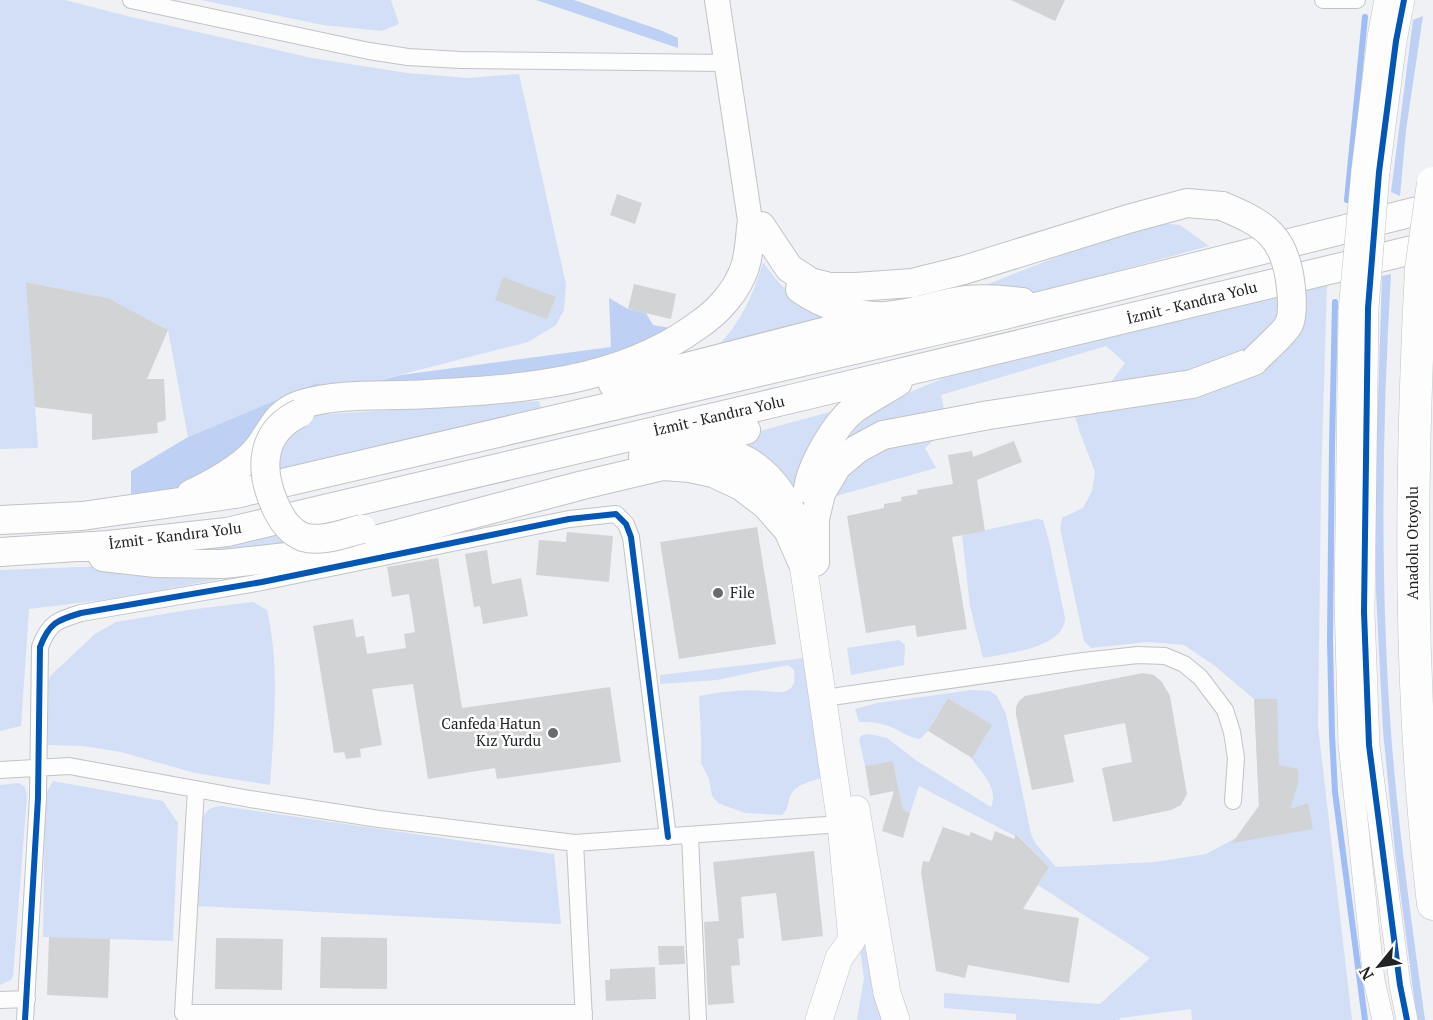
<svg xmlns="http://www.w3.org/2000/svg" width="1433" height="1020" viewBox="0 0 1433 1020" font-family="'PT Serif',serif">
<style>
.green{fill:#d3dff6}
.forest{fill:#bed1f4}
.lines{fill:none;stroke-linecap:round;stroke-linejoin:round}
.stream{stroke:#a1bdf5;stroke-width:6}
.building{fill:#d2d3d5}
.minor-casing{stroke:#c1c3c5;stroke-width:18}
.tertiary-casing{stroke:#c1c3c5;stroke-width:22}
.secondary-casing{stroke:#c1c3c5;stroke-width:26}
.primary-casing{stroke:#c1c3c5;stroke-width:28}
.trunk-casing{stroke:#c1c3c5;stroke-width:30}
.motorway-casing{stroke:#c1c3c5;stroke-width:33}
.minor{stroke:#fdfdfd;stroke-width:16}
.tertiary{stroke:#fdfdfd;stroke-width:21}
.secondary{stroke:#fdfdfd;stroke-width:24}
.primary{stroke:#fdfdfd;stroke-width:27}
.trunk{stroke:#fdfdfd;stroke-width:28}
.motorway{stroke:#fdfdfd;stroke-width:32}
.tertiary-bridge-casing{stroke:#c1c3c5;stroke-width:22;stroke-linecap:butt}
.trunk-bridge-casing{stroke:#c1c3c5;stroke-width:30;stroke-linecap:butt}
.motorway-bridge-casing{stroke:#c1c3c5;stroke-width:33;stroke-linecap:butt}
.tertiary-bridge{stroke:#fdfdfd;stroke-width:21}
.trunk-bridge{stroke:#fdfdfd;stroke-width:28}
.motorway-bridge{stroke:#fdfdfd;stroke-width:32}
.cycleway-casing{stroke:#fff;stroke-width:10}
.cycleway{stroke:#0057b8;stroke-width:6}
.poi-dot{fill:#6a6b6d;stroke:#fff;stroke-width:2}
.labels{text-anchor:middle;stroke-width:5;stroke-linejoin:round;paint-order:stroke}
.street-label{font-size:15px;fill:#222325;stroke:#fff}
.poi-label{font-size:15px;fill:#222325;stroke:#fff;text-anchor:start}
</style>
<rect width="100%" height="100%" fill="#eff1f4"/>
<path class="green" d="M0 0H65L127 16 312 58 407 73 467 78 519 74 566 284 564 310 556 325 528 342 337 391 317 383 188 437 168 330 108 298 27 282 38 448 0 449Z
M201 0H391L399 24 382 31 323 25Z
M1159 223 1180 225 1209 246 1036 293 1012 288 983 286 1136 226Z
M763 262C785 293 796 301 830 318L715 349C740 324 753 296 763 262Z
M1327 284 1321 484 1318 726 1352 1020H1192L1191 1009 1120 1018 1119 1020H1016V1014L944 1008V993L1100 1004 1150 958 1038 885 1049 867 1017 834 1015 836 919 786 910 813 903 810 893 761 865 766 859 739 862 735 869 734 887 738 917 761 991 807C999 789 982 773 971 758L991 725 948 698 928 731 920 739C908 738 900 730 888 726 879 722 869 722 859 722L855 709 878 703 972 690 990 691 997 696 1006 714 1031 834 1036 844 1056 867 1155 862 1206 854 1236 838 1259 806 1254 699 1215 666 1184 645 1148 642 1091 648 1084 641 1060 528 1062 518 1083 508 1092 491 1095 472 1079 430 1070 397 1095 404 1125 363 1106 346 941 395 948 427 925 448 936 468 836 496C839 481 842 453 848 440 864 408 914 391 946 377Z
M539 401 542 413 271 478 274 449 313 415Z
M844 408 805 487 801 515 813 564 881 979 893 1020H857L864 978 806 565 724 441Z
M1037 519 1043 520 1049 541 1065 618C1064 649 1006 653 983 658L970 606 962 535Z
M280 529 311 546 158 558Z
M308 563 118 598 29 609 21 726 0 731V570L109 566Z
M253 602 267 610C280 667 274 727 270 785L195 773 121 752 83 746 48 745 46 693 50 676 95 634 116 622 188 610Z
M899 640 905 645 904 665 851 675 847 648Z
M804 658 821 778C810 782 795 784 790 797 787 805 789 808 782 815L745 813 718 803 712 796 709 779 701 763V738L699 696C721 692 742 689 764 691 773 691 783 695 791 688 796 683 794 676 794 670L788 665 717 680 660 684V675Z
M53 781 163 801 178 823 173 941 43 937 45 795Z
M19 783 25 787 27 796 13 976 11 980 0 985V785Z
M221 806 554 854 561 924 197 906 201 824C205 812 208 807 221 806Z"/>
<path class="forest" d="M536 0H574L660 30 678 38V48Z
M1423 16 1406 130 1400 196 1391 192 1413 20Z
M1391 274C1382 426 1380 579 1391 732 1398 828 1412 924 1425 1020H1417L1395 852 1383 731 1376 592V462L1382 276Z
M735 279 725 297 681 334 630 360 615 365 530 377 318 397 285 409 275 416 259 442 247 455 211 480 168 501 131 503V471L188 437 317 383 337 391 401 375 611 347 609 298 628 309 646 313 653 325 681 330 725 294V281Z"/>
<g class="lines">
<path class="stream" d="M1347 200 1365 17
M1335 302 1332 446 1330 641 1332 735 1335 792 1365 1020"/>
</g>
<path class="building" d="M1011 0H1065L1055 21Z
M617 194 642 203 635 224 610 215Z
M503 277 556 297 547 319 495 300Z
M26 282 108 298 168 330 147 379H164L166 420 157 423 158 433 92 440V414L35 407Z
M634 284 676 294 671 319 628 309Z
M1014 441 1022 462 977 480 985 531 952 537 967 629 917 637 915 625 866 633 847 516 884 508V504L902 501 901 497 918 494 917 490 953 484 948 455 972 451 973 457Z
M757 527 776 644 679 659 660 542Z
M567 532 613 536 609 582 536 575 539 540 566 542Z
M487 550 492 584 521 578 528 616 483 624 480 606 474 607 465 554Z
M438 558 462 708 610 687 621 762 497 779 495 768 428 779 413 684 372 689 382 745 360 749 361 757 346 759 344 752 334 753 313 626 353 619 356 637 364 636 367 654 406 648 404 634 415 632 409 594 392 597 387 567Z
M1143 673 1154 675 1162 682 1170 696 1187 794 1181 805 1171 810 1113 822 1102 768 1132 762 1125 723 1064 735 1074 782 1032 790 1016 715V707L1019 701 1025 696Z
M948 698 992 725 972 758 928 731Z
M1254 699H1277L1279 765 1298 769V784L1290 809 1308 803 1313 829 1232 843 1259 806Z
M893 761 903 810 910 813 903 838 882 831 894 791 870 796 865 766Z
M943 827 969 836 971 832 992 841 995 831 1014 839 1016 834 1049 867 1023 909 1079 918 1069 983 968 965 965 978 936 971 921 872 923 861 929 862Z
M814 851 823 936 782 941 776 893 741 897 744 938 738 939 740 965 731 966 734 1003 708 1005 704 922 719 921 713 862Z
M49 937 110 939 108 998 47 995Z
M321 937 387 938V989L320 988Z
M216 938 283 939 282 990 215 989Z
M658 946H684L685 964 659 965Z
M655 967 656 999 606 1001 605 980H610V969Z"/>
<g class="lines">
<defs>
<path id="minor" d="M131 0 369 51 408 57 461 60 726 63
M1323 0H1357
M838 696 1083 661 1138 655 1165 656 1184 664 1200 677 1225 710 1232 732 1236 758 1233 801
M0 770 69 766 250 799 379 819 575 843 841 824
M196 789 183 1013H584
M690 835 698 1020
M575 843 584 1020
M0 1000 27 999
M25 1020 38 798 40 647C49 623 57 620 81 613L262 582 569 519 616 514 626 524 631 537 668 837"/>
<path id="tertiary" d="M1362 170 1378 37 1385 0
M1379 172 1396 41 1404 0
M1368 308 1364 612 1369 745 1400 985 1407 1020
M1349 311 1345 601 1349 744 1374 980 1383 1020"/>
<path id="secondary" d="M717 0 751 227"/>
<path id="primary" d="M803 564 841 824 852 940 839 958 819 1020
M856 809 887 993 896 1020"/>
<path id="trunk" d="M761 226 789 268 810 282 830 287H856L912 283 964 270 1128 219 1187 203 1222 206
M800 289C823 305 858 318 886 316 914 314 940 303 967 300 986 298 1004 300 1022 302
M613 384 667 372 885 316
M701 441C735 454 760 462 781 494 787 504 793 512 795 524
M643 456 746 430
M808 489C811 466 835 424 854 409 868 399 884 391 898 382
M191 494C212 484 232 473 249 458 271 439 270 414 302 404 343 392 386 397 428 394 521 389 619 383 697 326 718 312 737 291 745 267 749 254 750 240 751 227
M0 520 82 516 235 494 1000 316 1433 207
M0 552 108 545 227 532 795 398 1433 245
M103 557 156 563 223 564 305 555 375 540 583 485 663 466 690 468 713 473 741 486 766 505 788 530 803 564
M815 562V519L821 493 837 466 857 449 883 435 989 415 1192 384 1254 361"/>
<path id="motorway" d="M1421 269C1410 483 1408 691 1433 904"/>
</defs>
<use href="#minor" class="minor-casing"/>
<use href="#tertiary" class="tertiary-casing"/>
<use href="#secondary" class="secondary-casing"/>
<use href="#primary" class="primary-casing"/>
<use href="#trunk" class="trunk-casing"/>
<use href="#motorway" class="motorway-casing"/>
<use href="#minor" class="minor"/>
<use href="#tertiary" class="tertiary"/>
<use href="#secondary" class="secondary"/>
<use href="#primary" class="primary"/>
<use href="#trunk" class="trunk"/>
<use href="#motorway" class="motorway"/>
<defs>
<path id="tertiary-bridge" d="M1368 308 1379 172
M1349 311 1362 170"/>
<path id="trunk-bridge" d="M1222 206C1266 224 1286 237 1291 288 1292 298 1293 315 1289 324 1285 333 1261 353 1254 361
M300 413C261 431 259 468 274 503 280 518 288 531 303 537 321 543 345 533 362 529"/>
<path id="motorway-bridge" d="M1421 269 1433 183"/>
</defs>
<use href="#tertiary-bridge" class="tertiary-bridge-casing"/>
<use href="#trunk-bridge" class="trunk-bridge-casing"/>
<use href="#motorway-bridge" class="motorway-bridge-casing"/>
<use href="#tertiary-bridge" class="tertiary-bridge"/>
<use href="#trunk-bridge" class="trunk-bridge"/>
<use href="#motorway-bridge" class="motorway-bridge"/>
<defs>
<path id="cycleway" d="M1404 0 1396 41 1379 172 1368 308 1364 612 1369 745 1400 985 1407 1020
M25 1020 38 798 40 647C49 623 57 620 81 613L262 582 569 519 616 514 626 524 631 537 668 837"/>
</defs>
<use href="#cycleway" class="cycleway-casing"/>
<use href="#cycleway" class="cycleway"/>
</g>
<g class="poi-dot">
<circle cx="718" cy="593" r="6"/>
<circle cx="553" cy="733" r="6"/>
</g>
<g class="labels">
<g class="street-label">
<text transform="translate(1192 303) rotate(-14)" y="5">İzmit - Kandıra Yolu</text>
<text transform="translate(719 416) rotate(-13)" y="5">İzmit - Kandıra Yolu</text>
<text transform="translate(175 536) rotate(-7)" y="5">İzmit - Kandıra Yolu</text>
<text transform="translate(1413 543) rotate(-90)" y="5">Anadolu Otoyolu</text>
</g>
<g class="poi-label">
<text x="730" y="598">File</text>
<text x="541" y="729" text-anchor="end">Canfeda Hatun<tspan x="541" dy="17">Kız Yurdu</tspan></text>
</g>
</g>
<g transform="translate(1379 966) rotate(240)" stroke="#ffffff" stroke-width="4.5" paint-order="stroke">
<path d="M0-4.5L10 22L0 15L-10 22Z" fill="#222325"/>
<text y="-9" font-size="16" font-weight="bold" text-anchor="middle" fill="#222325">N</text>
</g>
</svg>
